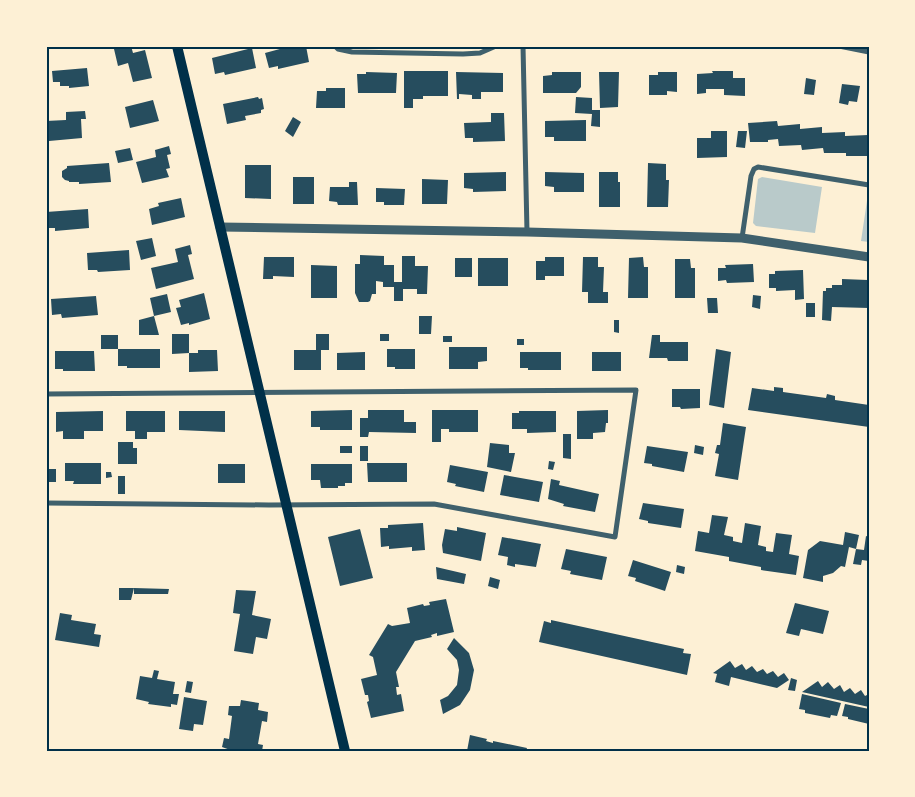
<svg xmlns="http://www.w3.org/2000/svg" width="915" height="797" viewBox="0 0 915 797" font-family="Overpass,sans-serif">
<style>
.green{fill:#b9caca}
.building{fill:#264d5e}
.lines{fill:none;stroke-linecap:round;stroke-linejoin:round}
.minor{stroke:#3f606c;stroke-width:5}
.tertiary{stroke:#3f606c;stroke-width:9}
.secondary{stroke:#003049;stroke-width:10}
.neatline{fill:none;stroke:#003049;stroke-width:2}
</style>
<rect width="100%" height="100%" fill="#fdf0d5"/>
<path class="green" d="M762 177 822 187 815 233 756 226 753 223 758 179Z
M868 194H869V242L861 241Z"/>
<path class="building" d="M124 46H131L133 53 145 50 152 78 133 82 128 63 118 66 114 49Z
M291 46H306L309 62 278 69V66L269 68 265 53Z
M252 48 256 68 225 75 224 72 215 74 212 58Z
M87 68 89 86 69 88V86H60V82H53L52 71Z
M404 71H448V96H423V99H413V108H404Z
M712 71H733V78H745V96L724 95V89H706V93L697 94V74L713 73Z
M366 72 397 73 396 93H358L357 74H366Z
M456 72 503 73V92H481V99H472V95L459 94V99H457Z
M552 72H581V87L576 93H543V76L552 75Z
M599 72H619L618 107 600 108Z
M658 72H677V92L667 91V95H649V75H658Z
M806 78 816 80 814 95 804 94Z
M842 84 860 86 857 102 849 101 848 105 839 103Z
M326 88H345V108H316L317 91H326Z
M258 97 259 99 262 98 264 109 261 110V113L245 116 246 120 227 124 223 104Z
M576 97 592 98V110H600V127L591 126 592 114 575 113Z
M153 100 159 121 130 128 125 107Z
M85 111 86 119H81L82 138 49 141V137H46V121L66 120V112Z
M491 113H504L505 141 473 142V138H465L464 123 491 122Z
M293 117 301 122 293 137 285 131Z
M586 120V141H554V137H545V121Z
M777 121 778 126 800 124V129L822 127V133L845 132V136L868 135 869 156H846V153H824L823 148 802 150 801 145 779 146 778 139 768 140V142H750L748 123Z
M711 131H727V157L697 158V138H711Z
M738 131H747L745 148 736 147Z
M169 146 171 154 167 155 170 168 166 169 169 177 142 183 136 162 156 157 155 150Z
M130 148 133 160 118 163 115 151Z
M109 163 111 182 79 184V182H69V181L65 180 62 177V171L67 168V166Z
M648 163 666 164V180H669L668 207H647Z
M245 165H271V199L245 198Z
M506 172V191L473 192V189L464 188V173Z
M545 172 584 173V192H554V187L545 186Z
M599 172H618V182H620V207H599Z
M293 177H314V204H293Z
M422 179 448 180 447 204H422Z
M349 182H357L358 205H338L337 202 329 201 330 187H349Z
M376 188 405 189 404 205H384V202H376Z
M181 198 185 217 152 225 149 209 159 206 158 203Z
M88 209 89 228 55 231V228H47L46 212Z
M152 238 156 256 141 260 136 241Z
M190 245 192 254 188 255 194 279 156 289 151 268 178 262 175 249Z
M129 250 130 270 98 272 97 270H88L87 253Z
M360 255 384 256V265H394V282H402V256H415V266H428L427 294H417V289H403V301H394V287H383V282L376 281V294H372L370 301 368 302H359L355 293V264H360Z
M264 257H294V277L273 276V279H263Z
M545 257H564V276H545V280H536V261H545Z
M583 257H598V267H604L603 292H608V303H588V292H582Z
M643 257 644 267H648V298H628L629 258Z
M455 258H472V277H455Z
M478 258H508V286H478Z
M675 259H690L691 268H695V298H675Z
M753 264 754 282 727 283 726 280 718 281V268H726L725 265Z
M311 265 337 266V298H311Z
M803 270 804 299 795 300V290L776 291V288H769V274H775V271Z
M842 279 868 280 869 308 832 307 831 321 822 320 823 291H826V288H832V285H842Z
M204 293 210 319 189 325V323L181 325 176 308 181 307 179 300Z
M167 294 171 312 154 316 150 298Z
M753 295 761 296 760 309 752 307Z
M96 296 98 315 62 318 61 314 52 315 51 299Z
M707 298H717L718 313H708Z
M806 303H815V317H806Z
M154 316 159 335H139V320Z
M419 316H432L431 334H419Z
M614 320H619V333L614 332Z
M172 334H189V353L172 354Z
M316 334H329V350H321V370H294V350H316Z
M380 334H389V341H380Z
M101 335H118V349H101Z
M652 335H660V342H688V361H668L667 358H649Z
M443 336H452V342H443Z
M517 339H524V345H517Z
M449 347H487V361L478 362V369H449Z
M118 349H160V368H127V366H118Z
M387 349H415V369H395V367H387Z
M716 349 731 352 724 408 709 405Z
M198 350H217L218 371 189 372V353H198Z
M55 351H94L95 371H63V369H55Z
M365 352V370H337V353Z
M520 352H561V370H528V368H520Z
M592 352H621V371H592Z
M774 387 783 388V392L826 398 827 394 835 396V400L869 405V427L748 410 752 388 774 391Z
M672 389H700V408L681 409 680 407H672Z
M352 410V430H320V427H311V411Z
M368 410H404V422H416V433L369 432 368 437H360V418H368Z
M432 410H478V432H449V429H441V442H432Z
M608 410V423H606L605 432 593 433V439H577V411Z
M103 411V431H84V439H63V431L56 432V412Z
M126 411H165V432H147V439H135V431H126Z
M179 411H225V432L179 430Z
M519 411H556V432L527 433V429H512V413H519Z
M723 423 746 427 738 480 715 476 719 454 715 453 717 445H720Z
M563 434H571V459L563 458Z
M118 442H133V448H137V464H118Z
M490 443 509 445V453H515L511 472 487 467Z
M695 445 704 447 703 455 694 453Z
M340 446H352V453H340Z
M360 446H368V461H360Z
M647 446 688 452 684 472 652 466V464L644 463Z
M549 461 555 462 553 470 548 469Z
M65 463H101V484H73L74 481H65Z
M367 463H407V482H368Z
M218 464H245V483H218Z
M311 464H352V483H345V486H338V488H321L320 480H311Z
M450 465 488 472 484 492 455 486 456 484 447 482Z
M46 469H56V482H46Z
M106 472H111L112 477 106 478Z
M504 475 543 482 539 502 500 495Z
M118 476H125V494H118Z
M551 479 560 481 559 485 599 494 595 512 563 506 564 504 548 499Z
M643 503 684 509 681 528 648 523V521L639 519Z
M712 515 728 517 724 535 733 537V541L742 543 745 523 761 526 758 545 766 547V551L773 552 776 533 792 535 789 554 799 556 796 575 761 570V567L729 561V557L695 551 698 531 709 533Z
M423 523 425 550 412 551V547L389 549V546L381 547 380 528H388V525Z
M457 527 486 533 481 561 443 553 442 545 445 529 457 531Z
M360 529 373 578 340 586 328 537Z
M845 532 859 535 856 549 849 547 845 567 841 566 833 573 823 576V582L803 578 808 550 820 541 843 545Z
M866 536 869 537V561L862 560 861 565 853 564 856 549 864 550Z
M502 537 541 544 536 567 515 564V567L507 565 508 557 498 555Z
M566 549 607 557 602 580 570 574 571 571 561 569Z
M46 558H49V568L47 581Z
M633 560 671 572 665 591 635 581 636 578 628 576Z
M677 565 685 567 684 574 676 572Z
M436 567 466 574 464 584 437 579Z
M490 577 500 580 498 589 488 586Z
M119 588H134L131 600H119Z
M134 588 169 589 168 594H134Z
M236 590 256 591 252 615 271 619 267 639 256 637 253 654 234 651 240 614 233 613Z
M446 599 454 632 437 636V633L431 635 432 637 415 641 396 672 399 687H396L397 695 401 694 404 711 371 718 367 702 369 701 368 695H365L361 679 377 675 373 657 369 655 388 624 392 626 410 623 407 608 423 604 424 606 430 605 429 602Z
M795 603 829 611 823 634 801 629 799 636 786 633Z
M60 613 72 615 71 620 96 624 94 634 101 635 99 647 55 640Z
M551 620 684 649 683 653 691 654 687 675 539 642 544 621 551 623Z
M454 638 469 653 474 670 470 690 460 705 443 714 440 700 448 696 457 685 459 670 457 660 447 649Z
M730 661 735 668 742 664 746 670 752 666 757 672 763 669 767 674 773 671 778 677 784 673 789 680 777 688 731 677 729 686 715 682 717 674 713 673Z
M154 670 159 671 157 679 175 682 173 694H179L177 705 171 704V707L148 704 149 702 136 699 140 676 152 678Z
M791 678 797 680 795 691 788 690Z
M187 681 193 682 191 693 185 692Z
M818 681 822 687 828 682 834 689 840 685 844 692 850 688 855 694 861 690 865 696 869 694V707L802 692Z
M802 694 841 703 837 716 831 715 830 718 805 713V710L799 709Z
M184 697 207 701 203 725 194 724 193 731 179 729Z
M241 700 259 703 258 710 268 712 267 722 262 721 258 744 263 745 262 751H233L222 747 224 738 229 739 232 716 228 715 229 706H240Z
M845 704 869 709V724L848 719V717L842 716Z
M470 735 487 739 486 741 493 743V741L527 748 526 751H467Z"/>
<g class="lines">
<path class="minor" d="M335 46 338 49 352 52 463 54 480 53 496 46
M523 46 527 232
M839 46 869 52
M742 238 751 176 754 169 758 167 869 185
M46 394 636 390 615 537 434 504 269 505 46 503"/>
<path class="tertiary" d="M220 227 527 232 742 238 869 257"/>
<path class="secondary" d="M177 46 345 751"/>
</g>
<rect width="915" height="797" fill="none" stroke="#fdf0d5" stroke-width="95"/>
<rect x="48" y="48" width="820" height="702" class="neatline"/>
</svg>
